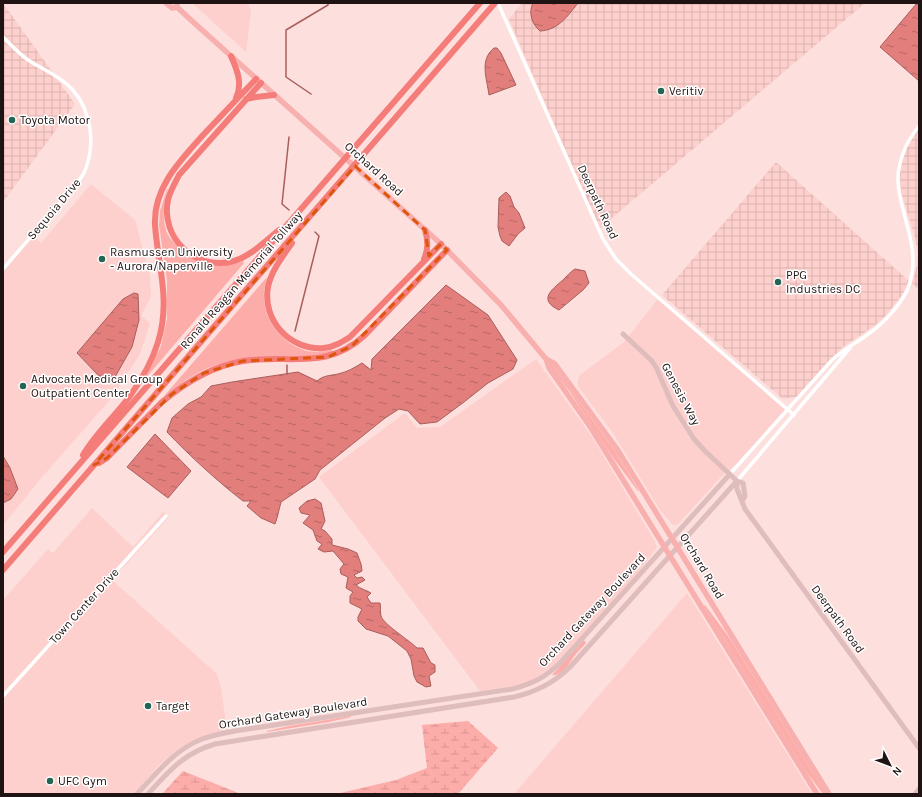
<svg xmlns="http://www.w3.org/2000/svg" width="922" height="797" viewBox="0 0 922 797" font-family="Karla,sans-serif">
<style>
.built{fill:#fdd0cd}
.industrial{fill:url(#industrial-grid)}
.grass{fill:#fdada9}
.wetland{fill:url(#wetland-marsh)}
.water{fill:url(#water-ripples);stroke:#a85f5c}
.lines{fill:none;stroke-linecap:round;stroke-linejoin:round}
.stream{stroke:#a85f5c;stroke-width:1.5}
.street{stroke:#fff;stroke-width:3.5}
.secondary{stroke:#debdbc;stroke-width:5}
.primary{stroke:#f8b0af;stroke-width:5.5}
.highway{stroke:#f47c79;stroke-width:6}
.marked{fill:none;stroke:#de560c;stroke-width:3;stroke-dasharray:8 5;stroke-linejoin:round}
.poi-dot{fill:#246554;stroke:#fff;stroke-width:1.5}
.labels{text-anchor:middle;stroke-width:3;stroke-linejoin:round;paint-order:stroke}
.poi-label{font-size:12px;fill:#201313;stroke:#fff;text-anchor:start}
.street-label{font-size:12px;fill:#201313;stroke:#fff}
</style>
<defs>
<pattern id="industrial-grid" width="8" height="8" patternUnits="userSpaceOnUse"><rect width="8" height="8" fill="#fdd0cd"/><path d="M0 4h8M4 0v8" fill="none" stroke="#d9b2af"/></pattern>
<pattern id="wetland-marsh" width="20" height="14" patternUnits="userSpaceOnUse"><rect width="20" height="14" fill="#fdada9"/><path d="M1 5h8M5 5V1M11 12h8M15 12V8" fill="none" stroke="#d99491"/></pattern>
<pattern id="water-ripples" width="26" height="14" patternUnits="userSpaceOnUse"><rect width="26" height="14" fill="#e27f7c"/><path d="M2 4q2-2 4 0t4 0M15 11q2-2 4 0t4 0" fill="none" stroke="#b76764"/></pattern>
</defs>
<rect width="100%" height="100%" fill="#fddfdd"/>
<path class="built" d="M192 3H248L251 11 246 52Z
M91 184 135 220 150 276 151 296 141 316 150 323 140 354 114 395 43 476 3 525V271L34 236 41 243Z
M658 299 786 410 734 466 721 477 677 525 672 524 660 510 613 433 578 386V380L580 375 624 342Z
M536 359 592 437 654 540 657 547 638 573 555 665 529 682 513 686 480 691 319 477 405 413 417 428 440 427Z
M92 508 133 547 163 512 169 517 112 580 217 674 221 688 226 723 229 730 208 734 184 745 171 755 159 765 134 794H3V600L48 549 53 553Z
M687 593 812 794H514Z"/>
<path class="industrial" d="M3 3 75 104 3 202Z
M522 3H865L599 229 509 19Z
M919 129V290L912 283 917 266 918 253 915 237 901 192 900 174 902 160 908 145Z
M776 162 909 281 902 295 887 314 874 326 843 347 827 363 799 396 783 399 662 295Z"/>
<path class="grass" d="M167 189H168C164 203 161 221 168 235 170 239 175 243 178 247 195 266 220 270 243 261L244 263 145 379 161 346 167 319V280L159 225 160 211Z
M267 277C266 284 263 291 264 298 265 321 280 340 301 349 310 353 322 352 332 350V352C305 361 274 354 247 358 226 360 204 368 186 380 179 385 172 391 164 396Z
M551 363 615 451 639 491H638L614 459 570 392 549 365Z
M705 605 731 640 826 794H823L805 770 704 606Z
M584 640 586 643C583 647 578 651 575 655 569 663 564 676 552 675Z
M351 716V717L329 722 267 732V731L289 726Z"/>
<path class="wetland" d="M468 721 498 748 458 794H336L396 780 427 768 422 725Z
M183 771 241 794H162Z"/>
<path class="water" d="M533 3H578C567 17 558 30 540 31 532 24 528 13 533 3Z
M917 3H919V81L880 47Z
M494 48H497L501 53 516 85 489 95C487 79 479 60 494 48Z
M506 192 510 196 514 207 519 213 525 228 518 234 509 246 502 241 500 236 498 227 499 198Z
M575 269 585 271 589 283 583 290 559 310C538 300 551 290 563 280 567 276 570 272 575 269Z
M446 285 488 315 517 360 513 369 488 383 464 402 437 422 420 424 408 411 399 409 385 418 320 470 315 479 281 502 277 518 275 524 261 518 247 506 251 501H243C216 480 191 457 167 432L172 418 188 404 201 397 211 386 232 382 298 372 317 381C324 375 329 376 338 374 347 372 354 368 362 363L371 370 372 359Z
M134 293 138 294 139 320 132 347 115 377 112 381 108 382 99 376 77 353 123 299Z
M155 434 191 471 168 498 127 467Z
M3 456 10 468 18 489 11 499 3 503Z
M315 499 321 503 325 521 321 529 325 531 332 539V545L348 549 357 553 361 564 362 571 354 575 357 578 362 577 365 580 356 585C360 589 366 590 371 593L367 597 371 603H380C381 607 380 612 381 616 383 624 409 640 417 648H423L431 663 435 665V672L429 676 431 686 426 687 417 682 414 676 411 659 407 651 388 636 366 629 358 621V617L362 609 350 603V596L353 592 346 588 348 577 341 574 340 569 344 564 333 551 324 552 318 549 322 544 317 541 313 530 303 523 310 515 301 513 299 508 307 501Z"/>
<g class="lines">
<path class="stream" d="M311 94 286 77V30L328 5V3
M289 210 282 204 289 137
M295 331 319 236 315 232
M287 374V365"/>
<path class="street" d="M498 3 603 239 616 259 631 274 794 415
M3 37C11 45 18 53 28 60 42 69 60 76 72 89 92 111 96 146 84 173 81 178 77 183 73 188L3 269
M730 474 832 360C844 349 858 342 871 332 885 322 899 306 907 291 922 254 905 227 899 191 895 168 904 144 919 126
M737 481 850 348
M3 696 166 516"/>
<path class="secondary" d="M623 334 651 360 656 367 673 406 694 439 705 451 737 481 743 483 745 496 742 501
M737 481V489L745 509 919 748
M137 794C157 773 174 750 202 739 213 735 224 733 235 731L512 689C532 684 546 677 561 662L730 474
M148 794C169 771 184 753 215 744L514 697C536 692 554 683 570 667L737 481
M915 794 919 789"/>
<path class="primary" d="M166 3 172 8 177 7
M177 3V7L192 21 441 244 501 305 546 359 555 364 617 449 829 794
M546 359 549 368 591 428 817 794"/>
<path class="highway" d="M231 56C237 70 243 83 236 98
M261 83 179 175C175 183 170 191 168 200 160 238 196 272 234 261 251 256 265 241 279 230
M246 99 256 97 274 95
M292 243C283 256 271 271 268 287 262 320 290 351 324 348 334 347 342 342 350 337L441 244
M424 259C429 249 428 240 425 230
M83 455C96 433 115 416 130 396 142 379 152 362 158 342 171 300 158 267 155 225 153 187 181 160 204 134 221 116 239 97 256 79
M99 463 107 458 162 402C186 382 212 366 243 361 289 354 327 371 365 335L447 250
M3 552 480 3
M3 570 495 3"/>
</g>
<path class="marked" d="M355 166 425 230 429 256 441 244 447 250 352 346 328 357 243 361 204 373 172 394 107 458 94 465Z"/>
<g class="poi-dot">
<circle cx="661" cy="91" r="4"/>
<circle cx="12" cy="120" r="4"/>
<circle cx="102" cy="259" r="4"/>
<circle cx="778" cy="282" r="4"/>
<circle cx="23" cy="386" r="4"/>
<circle cx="148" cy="706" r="4"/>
<circle cx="50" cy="781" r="4"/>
</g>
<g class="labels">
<g class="poi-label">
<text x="669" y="95">Veritiv</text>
<text x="20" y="124">Toyota Motor</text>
<text x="110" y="256">Rasmussen University<tspan x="110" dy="14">- Aurora/Naperville</tspan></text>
<text x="786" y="279">PPG<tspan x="786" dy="14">Industries DC</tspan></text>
<text x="31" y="383">Advocate Medical Group<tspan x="31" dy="14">Outpatient Center</tspan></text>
<text x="156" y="710">Target</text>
<text x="58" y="785">UFC Gym</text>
</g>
<g class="street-label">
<text transform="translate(374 169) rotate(42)" y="4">Orchard Road</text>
<text transform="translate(598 202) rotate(65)" y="4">Deerpath Road</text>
<text transform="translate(54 209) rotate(-50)" y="4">Sequoia Drive</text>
<text transform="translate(241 280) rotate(-49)" y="4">Ronald Reagan Memorial Tollway</text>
<text transform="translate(681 394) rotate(62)" y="4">Genesis Way</text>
<text transform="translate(702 566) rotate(59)" y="4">Orchard Road</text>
<text transform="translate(84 606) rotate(-48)" y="4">Town Center Drive</text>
<text transform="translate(592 610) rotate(-47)" y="4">Orchard Gateway Boulevard</text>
<text transform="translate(838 619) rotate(54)" y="4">Deerpath Road</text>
<text transform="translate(293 713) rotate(-9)" y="4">Orchard Gateway Boulevard</text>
</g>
</g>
<rect width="922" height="797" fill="none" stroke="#201313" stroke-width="8"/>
<g transform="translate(890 765) rotate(132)" stroke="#ffffff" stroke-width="3" paint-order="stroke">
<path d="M0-3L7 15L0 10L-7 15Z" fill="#201313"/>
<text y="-6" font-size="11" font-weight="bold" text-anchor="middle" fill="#201313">N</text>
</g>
</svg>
